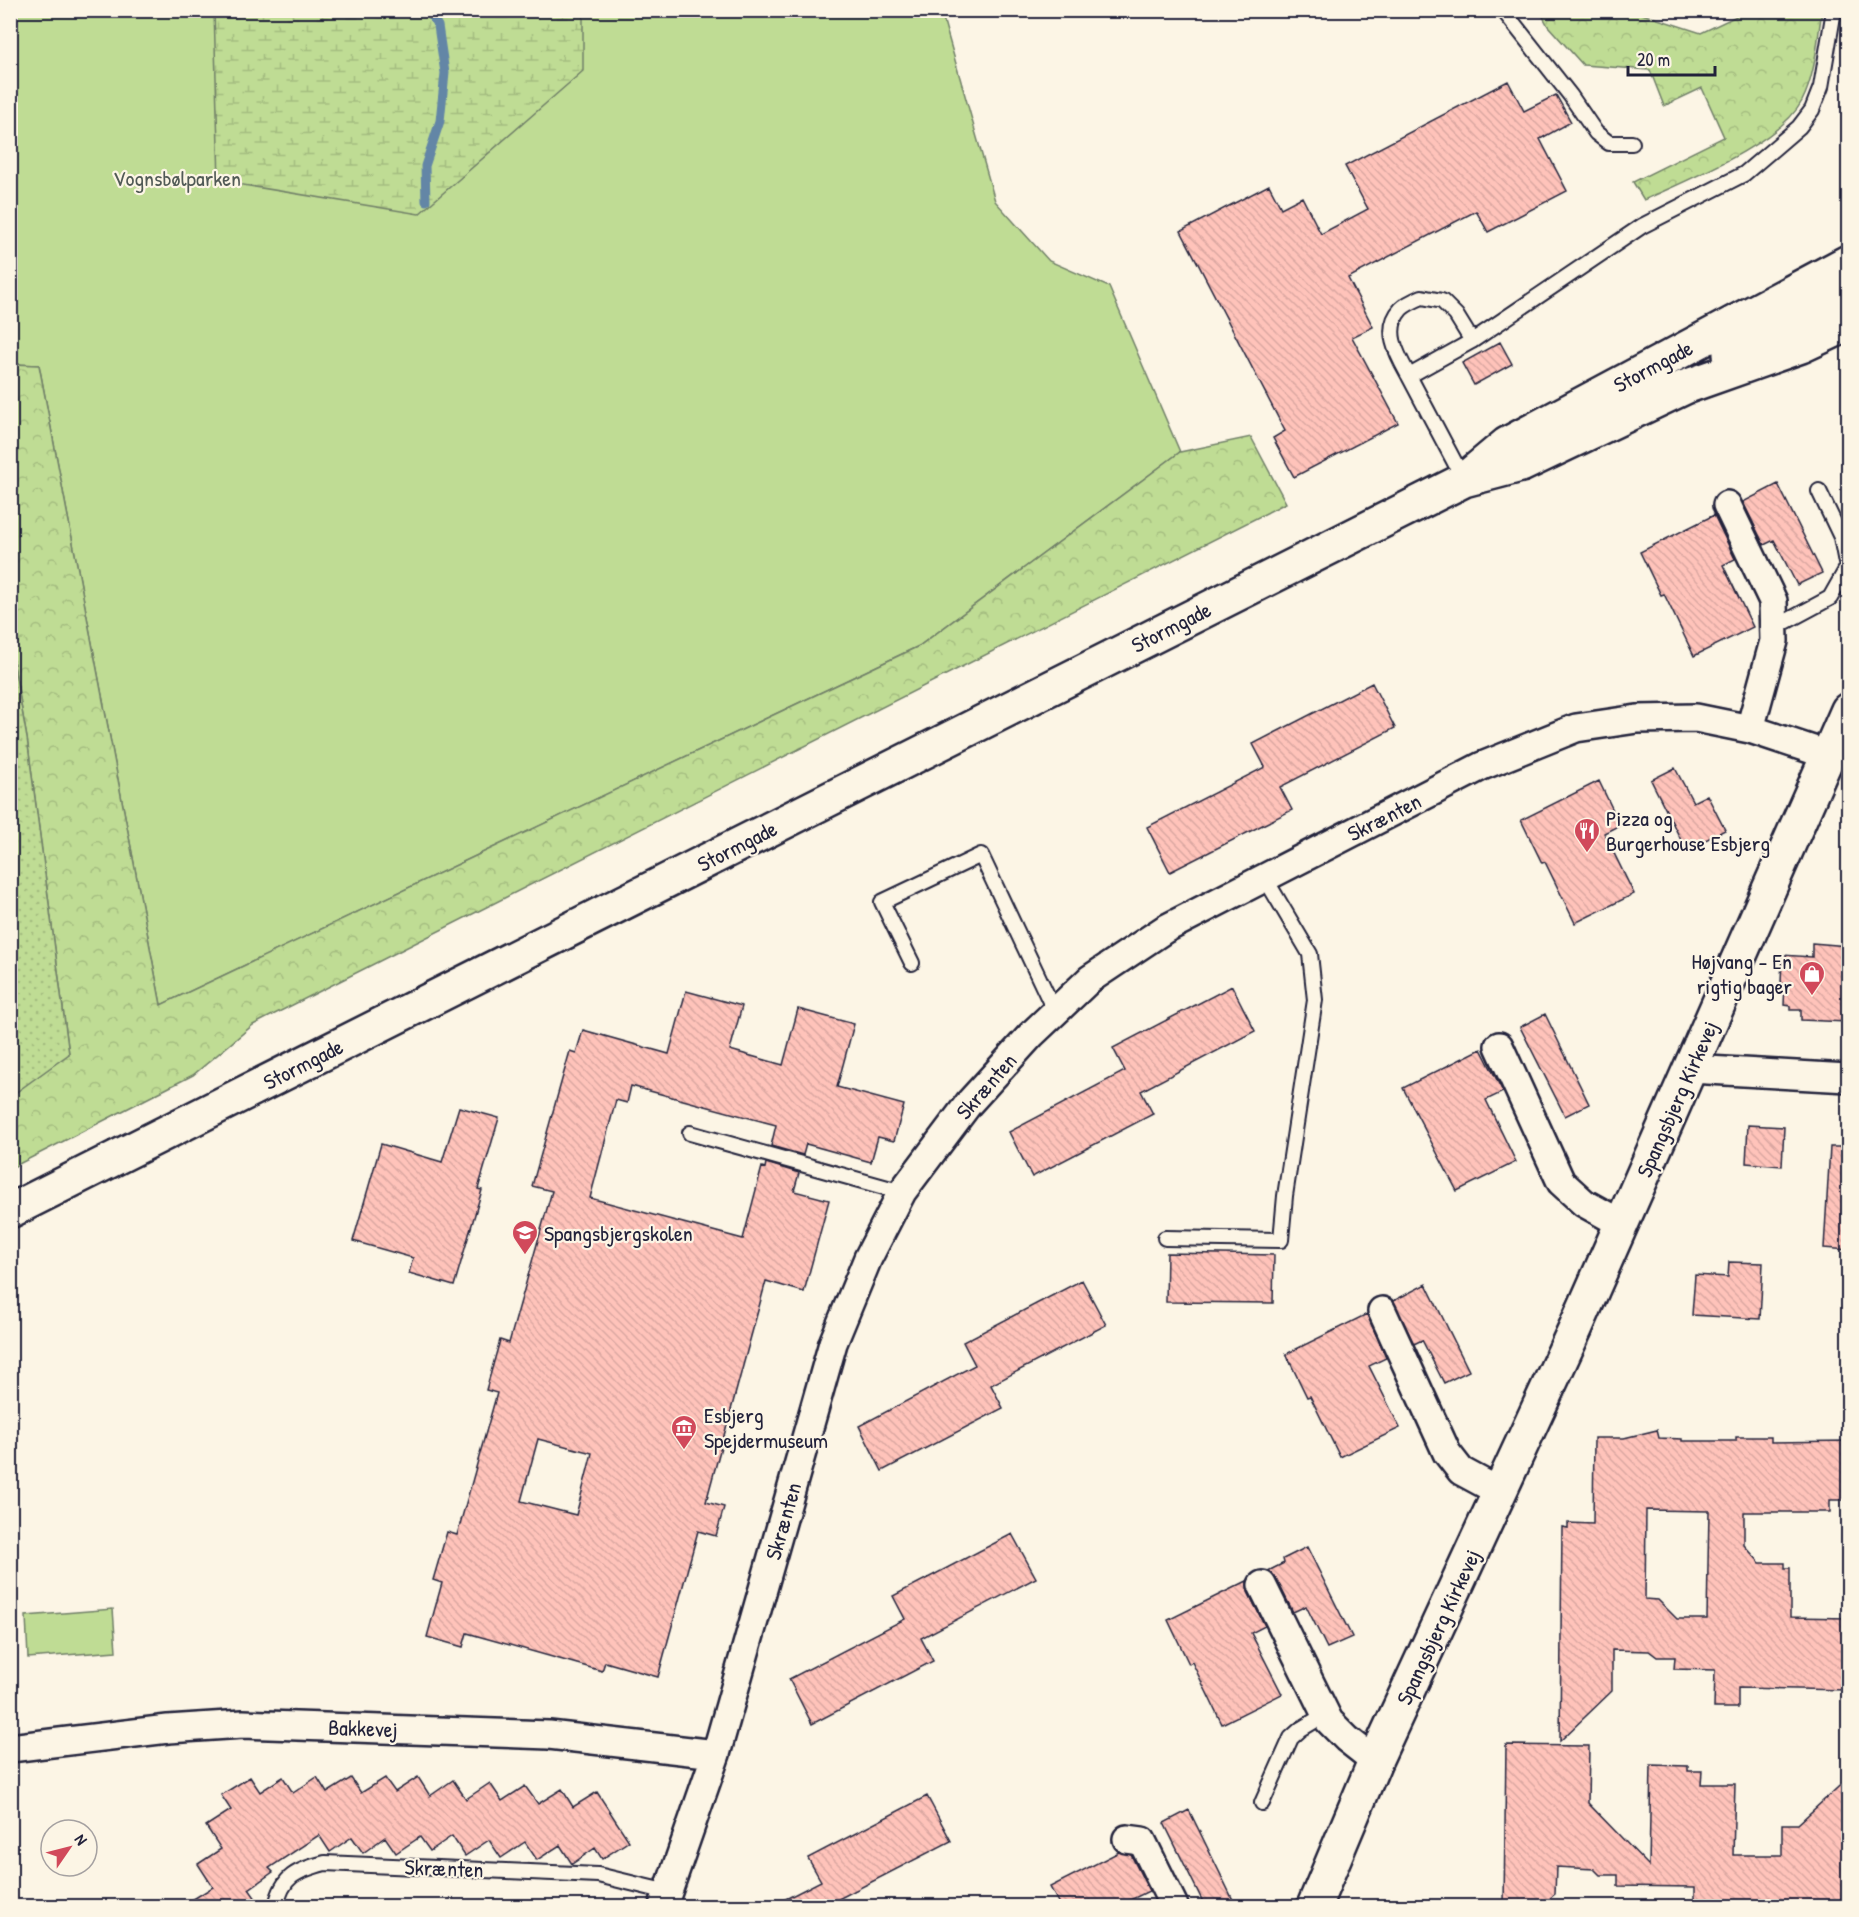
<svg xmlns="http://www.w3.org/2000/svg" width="1859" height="1917" viewBox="0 0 1859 1917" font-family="'Patrick Hand',sans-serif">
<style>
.green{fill:#bfdc94;stroke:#707f68;stroke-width:1.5}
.forest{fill:url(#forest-crowns);stroke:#707f68;stroke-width:1.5}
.wetland{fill:url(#wetland-marsh);stroke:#707f68;stroke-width:1.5}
.garden{fill:url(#garden-dots);stroke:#707f68;stroke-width:1.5}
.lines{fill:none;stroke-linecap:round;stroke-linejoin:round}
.stream{stroke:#6386a6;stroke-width:9}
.building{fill:url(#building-back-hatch);stroke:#22223b;stroke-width:1.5;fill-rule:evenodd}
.service-casing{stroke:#22223b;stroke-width:18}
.minor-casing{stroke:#22223b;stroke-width:32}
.tertiary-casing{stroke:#22223b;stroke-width:38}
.service{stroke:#fcf5e5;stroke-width:14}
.minor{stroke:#fcf5e5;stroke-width:27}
.tertiary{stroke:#fcf5e5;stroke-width:33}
.labels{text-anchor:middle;stroke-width:4.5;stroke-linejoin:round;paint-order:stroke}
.park-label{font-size:22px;fill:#515a56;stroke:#fcf5e5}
.street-label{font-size:22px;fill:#22223b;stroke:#fcf5e5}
.poi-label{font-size:22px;fill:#22223b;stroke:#fcf5e5;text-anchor:start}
</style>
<defs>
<pattern id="forest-crowns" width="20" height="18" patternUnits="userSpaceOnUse" patternTransform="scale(1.5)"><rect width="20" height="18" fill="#bfdc94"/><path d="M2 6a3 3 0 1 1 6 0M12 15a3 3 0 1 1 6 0" fill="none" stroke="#a4bc80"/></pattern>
<pattern id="wetland-marsh" width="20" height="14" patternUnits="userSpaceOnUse" patternTransform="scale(1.5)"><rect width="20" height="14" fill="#bfdc94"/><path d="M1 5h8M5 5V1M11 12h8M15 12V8" fill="none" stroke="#a4bc80"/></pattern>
<pattern id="garden-dots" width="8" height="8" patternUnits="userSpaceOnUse" patternTransform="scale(1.5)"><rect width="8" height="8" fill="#bfdc94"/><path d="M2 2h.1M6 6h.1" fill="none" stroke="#a4bc80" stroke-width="1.8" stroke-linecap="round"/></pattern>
<pattern id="building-back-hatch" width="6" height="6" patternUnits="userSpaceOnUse" patternTransform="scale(1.5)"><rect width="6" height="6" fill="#ffc3ba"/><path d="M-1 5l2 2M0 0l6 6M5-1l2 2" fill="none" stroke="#daa7a1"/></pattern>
</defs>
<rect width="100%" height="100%" fill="#fcf5e5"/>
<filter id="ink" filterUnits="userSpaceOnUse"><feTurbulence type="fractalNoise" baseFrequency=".0167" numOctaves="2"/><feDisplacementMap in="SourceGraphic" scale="12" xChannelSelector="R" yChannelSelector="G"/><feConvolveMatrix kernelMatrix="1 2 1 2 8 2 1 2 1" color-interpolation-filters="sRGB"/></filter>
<g filter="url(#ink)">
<path class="green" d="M11 11H941L995 201 1049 261 1109 287 1180 452 919 646 161 1005 39 365 11 364Z
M113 1609 116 1651 28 1658 26 1616Z"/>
<path class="forest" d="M1540 11H1633L1701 33 1747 11H1822C1817 40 1816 74 1802 101 1780 143 1687 180 1644 200L1633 182 1724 137 1702 88 1664 106 1650 70 1583 65 1548 26Z
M11 364 39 365 161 1005 919 646 1180 452 1251 437 1286 503 253 1025 193 1075 11 1168 10 1096 69 1054 27 738 11 649Z"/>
<path class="wetland" d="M214 11H583V71L419 214 219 181Z"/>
<path class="garden" d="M11 649 27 738 69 1054 11 1096Z"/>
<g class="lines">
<path class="stream" d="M426 201 425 166 440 121 445 73 438 26 428 10"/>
</g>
<path class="building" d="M1508 81 1524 111 1556 95 1571 122 1540 139 1567 191 1488 232 1476 211 1348 278 1373 327 1352 337 1398 423 1294 477 1273 438 1285 431 1181 231 1269 185 1281 208 1302 197 1321 234 1368 209 1345 166Z
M1500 342 1512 364 1474 385 1462 363Z
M1778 484 1822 573 1797 585 1774 540 1764 545 1743 502Z
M1714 515 1735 559 1723 565 1753 627 1694 656 1664 594 1661 595 1640 552Z
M1372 683 1395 728 1280 787 1292 810 1170 872 1147 827 1265 767 1253 744Z
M1675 768 1693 802 1707 795 1725 830 1686 850 1651 780Z
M1599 781 1620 825 1604 833 1634 894 1575 923 1545 862 1542 863 1521 820Z
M1812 943 1848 946V1022L1801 1020V1010H1790V1006L1784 1005 1785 984H1781L1782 955 1812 957Z
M1232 986 1255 1031 1141 1091 1153 1114 1032 1177 1009 1132 1125 1071 1113 1048Z
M686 991 742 1006 730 1050 783 1065 798 1009 854 1024 837 1087 904 1105 894 1141 878 1137 871 1162 806 1144 803 1155 771 1146 776 1125 631 1086 627 1103 616 1100 590 1198 743 1239 762 1167 765 1168 766 1163 799 1173 794 1191 829 1200 804 1292 766 1281 706 1502 724 1507 716 1536 698 1531 658 1677 605 1662 602 1671 467 1633 463 1647 427 1637 442 1583 433 1580 447 1532 457 1535 497 1393 486 1390 500 1340 509 1343 552 1191 532 1186 570 1051 576 1053 583 1030 669 1054ZM538 1439 592 1453 576 1515 521 1501Z
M1545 1014 1589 1104 1565 1116 1520 1027Z
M1481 1049 1503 1092 1486 1100 1516 1162 1457 1191 1403 1088Z
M459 1107 499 1118 478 1189 482 1190 454 1286 409 1273 413 1258 353 1241 381 1144 442 1162Z
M1748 1125 1784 1127 1782 1166 1746 1163Z
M1830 1147H1848V1250L1824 1248Z
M1167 1253 1274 1255 1273 1303 1166 1302Z
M1729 1262 1763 1263 1760 1319 1692 1315 1695 1275 1728 1277Z
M1082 1280 1106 1325 991 1385 1003 1408 882 1471 859 1426 975 1365 963 1342Z
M1426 1284 1469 1371 1444 1383 1422 1340 1414 1344 1393 1301Z
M1367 1314 1386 1358 1369 1366 1400 1428 1340 1457 1310 1396 1307 1397 1286 1354Z
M1657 1430 1659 1438 1682 1439V1441H1736V1437H1771V1442L1848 1441V1500H1830V1512H1744V1545L1760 1563H1785V1568H1790V1617L1848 1618V1690L1738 1688V1708H1714L1715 1670 1674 1669 1675 1657H1657L1649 1651 1612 1650V1691L1560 1741 1562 1527 1568 1528V1523L1593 1524 1594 1438H1624ZM1646 1510 1709 1511 1707 1619H1677L1658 1600 1645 1599Z
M1012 1534 1036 1578 921 1638 933 1661 812 1724 789 1679 905 1619 893 1596Z
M1307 1547 1352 1637 1327 1648 1306 1606 1293 1612 1276 1578 1268 1571 1284 1563 1283 1559Z
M1247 1581 1248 1592 1265 1626 1251 1633 1282 1694 1222 1724 1192 1662 1189 1664 1168 1620Z
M1506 1745 1589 1746 1588 1803 1649 1866 1651 1765 1688 1766V1771H1702L1701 1784H1735L1733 1855H1782V1824H1798L1848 1778V1892L1834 1906 1697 1905V1902H1695V1887L1618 1886V1875H1600L1594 1869 1556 1867 1555 1894 1541 1906 1504 1905Z
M250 1777 260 1792 283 1777 293 1793 317 1777 327 1793 351 1778 361 1793 385 1778 395 1792 418 1777 430 1796 453 1780 466 1799 490 1783 502 1801 525 1786 538 1804 562 1789 573 1807 597 1792 629 1841 602 1859 595 1848 572 1864 560 1845 537 1860 525 1842 501 1858 489 1840 465 1856 452 1836 430 1851 420 1837 396 1853 385 1837 363 1853 352 1837 330 1852 319 1835 269 1868 273 1872 249 1889 261 1906H182L213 1887 198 1864 221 1849 206 1826 231 1810 221 1795Z
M927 1796 951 1841 825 1906H772L821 1881 808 1858Z
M1189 1810 1233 1900 1220 1906H1205L1164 1823Z
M1119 1852 1131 1855 1149 1891 1118 1906H1060L1050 1887Z"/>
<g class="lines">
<defs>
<path id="service" d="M1503 10 1570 95 1596 133 1609 143H1632
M1409 376C1398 356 1382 330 1401 309 1406 304 1415 300 1422 297L1442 301 1456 315 1472 341
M1464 480 1409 376 1472 341 1642 226 1744 174 1799 127 1812 110 1821 87 1834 10
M1774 628 1830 598 1847 568 1841 537 1819 491
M912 963 882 902 981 855 1055 1012
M690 1133 902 1192
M1165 1238 1281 1240 1285 1196 1315 1000 1310 954 1265 878
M1262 1803 1291 1738 1301 1729 1326 1714
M276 1906C283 1875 296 1871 325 1863L598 1875 668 1892"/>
<path id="minor" d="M1727 505 1773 601 1774 641 1750 729
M1499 1046 1561 1182 1584 1203 1622 1224
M1690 1069 1848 1078
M1382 1311 1447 1453 1461 1471 1500 1492
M1262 1585 1329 1721 1347 1739 1375 1761
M10 1748 168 1729 243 1724 549 1735 716 1754
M1127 1839 1142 1841 1174 1906
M663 1906 716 1754 833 1343 868 1258 902 1192 969 1103 1031 1035 1090 979 1165 929 1482 766 1576 728 1637 719 1696 718 1750 729 1828 755"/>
<path id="tertiary" d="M1730 354 1848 290
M1470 475 1507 444 1848 262
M10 1211 1464 480 1521 465 1685 387 1801 346 1848 324
M1314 1906 1375 1761 1576 1327 1848 710"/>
</defs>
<use href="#service" class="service-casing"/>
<use href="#minor" class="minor-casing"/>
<use href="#tertiary" class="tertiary-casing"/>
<use href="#service" class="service"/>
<use href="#minor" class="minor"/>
<use href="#tertiary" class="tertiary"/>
</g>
</g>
<defs>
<symbol id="restaurant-pin" viewBox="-11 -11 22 30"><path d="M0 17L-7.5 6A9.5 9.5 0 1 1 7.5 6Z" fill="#d1495b" stroke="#fcf5e5"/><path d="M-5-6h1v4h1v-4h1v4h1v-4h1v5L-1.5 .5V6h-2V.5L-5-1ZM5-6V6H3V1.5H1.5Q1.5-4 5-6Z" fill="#fff"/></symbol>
<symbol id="shop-pin" viewBox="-11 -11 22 30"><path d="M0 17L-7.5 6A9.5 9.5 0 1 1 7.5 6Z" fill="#d1495b" stroke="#fcf5e5"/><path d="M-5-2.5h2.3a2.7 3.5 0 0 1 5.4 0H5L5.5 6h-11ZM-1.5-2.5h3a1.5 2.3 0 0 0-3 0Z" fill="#fff"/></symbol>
<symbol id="school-pin" viewBox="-11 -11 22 30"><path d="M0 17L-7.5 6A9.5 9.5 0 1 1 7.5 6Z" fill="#d1495b" stroke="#fcf5e5"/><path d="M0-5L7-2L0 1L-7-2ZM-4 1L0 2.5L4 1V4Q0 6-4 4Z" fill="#fff"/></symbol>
<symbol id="museum-pin" viewBox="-11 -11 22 30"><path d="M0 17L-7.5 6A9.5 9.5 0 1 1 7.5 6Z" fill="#d1495b" stroke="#fcf5e5"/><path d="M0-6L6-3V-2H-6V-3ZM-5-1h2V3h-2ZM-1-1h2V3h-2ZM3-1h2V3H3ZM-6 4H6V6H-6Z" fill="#fff"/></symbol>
</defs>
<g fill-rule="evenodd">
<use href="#restaurant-pin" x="1572" y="816" width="30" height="40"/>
<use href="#shop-pin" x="1797" y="959" width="30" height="40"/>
<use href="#school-pin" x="510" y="1218" width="30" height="40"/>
<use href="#museum-pin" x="669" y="1413" width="30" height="40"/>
</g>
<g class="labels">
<g class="park-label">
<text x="177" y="186">Vognsbølparken</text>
</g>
<g class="street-label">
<text transform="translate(1653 366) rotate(-28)" y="8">Stormgade</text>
<text transform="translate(1171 627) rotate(-27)" y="8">Stormgade</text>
<text transform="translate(1384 817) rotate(-27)" y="8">Skrænten</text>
<text transform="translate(737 846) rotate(-27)" y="8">Stormgade</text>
<text transform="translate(303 1064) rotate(-27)" y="8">Stormgade</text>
<text transform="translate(986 1086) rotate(-49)" y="8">Skrænten</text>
<text transform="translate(1677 1099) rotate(-66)" y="8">Spangsbjerg Kirkevej</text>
<text transform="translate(783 1521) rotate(-74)" y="8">Skrænten</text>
<text transform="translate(1438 1627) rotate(-65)" y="8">Spangsbjerg Kirkevej</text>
<text transform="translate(363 1728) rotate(2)" y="8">Bakkevej</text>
<text transform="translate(444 1868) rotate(2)" y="8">Skrænten</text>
</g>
<g class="poi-label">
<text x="1606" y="826">Pizza og<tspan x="1606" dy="25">Burgerhouse Esbjerg</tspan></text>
<text x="1792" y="969" text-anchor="end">Højvang - En<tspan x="1792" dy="25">rigtig bager</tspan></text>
<text x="544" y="1241">Spangsbjergskolen</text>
<text x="704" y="1423">Esbjerg<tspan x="704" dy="25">Spejdermuseum</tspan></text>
</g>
</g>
<rect width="1859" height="1917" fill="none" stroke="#fcf5e5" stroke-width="36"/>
<rect x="18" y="18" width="1823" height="1881" fill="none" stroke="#22223b" stroke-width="2" filter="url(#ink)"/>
<g transform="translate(69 1848) rotate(55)"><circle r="28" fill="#fcf5e5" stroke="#a5a1a1" stroke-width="1.5"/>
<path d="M0-4.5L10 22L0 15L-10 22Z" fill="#d1495b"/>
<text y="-9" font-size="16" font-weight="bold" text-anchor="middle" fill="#22223b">N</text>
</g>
<path d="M1628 66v9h87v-9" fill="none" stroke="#22223b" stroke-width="3"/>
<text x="1637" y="66" font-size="18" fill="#22223b" stroke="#fcf5e5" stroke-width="4.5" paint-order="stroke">20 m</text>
</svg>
